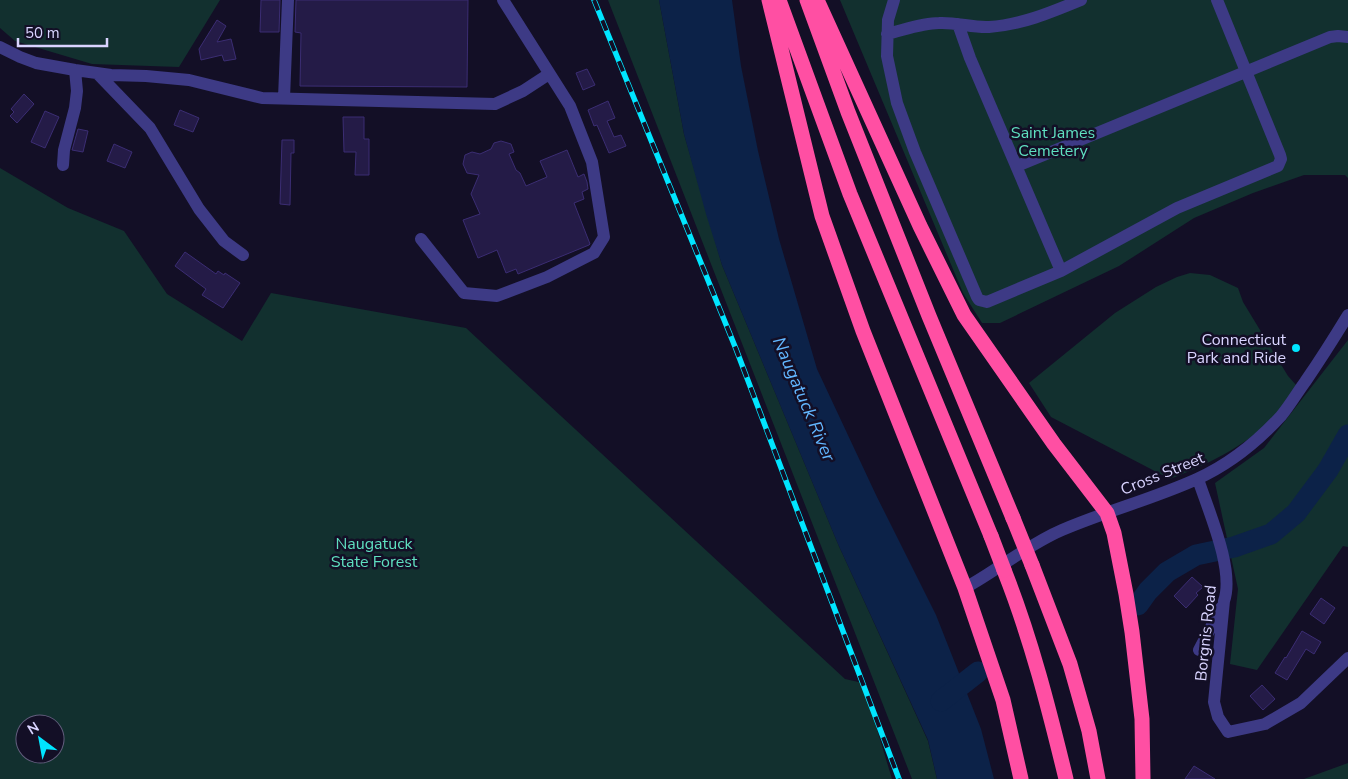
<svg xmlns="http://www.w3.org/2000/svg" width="1348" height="779" viewBox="0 0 1348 779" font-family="'Nunito Sans',sans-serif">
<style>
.green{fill:#12302f;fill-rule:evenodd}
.water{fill:#0c2248}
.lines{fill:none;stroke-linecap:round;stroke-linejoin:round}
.river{stroke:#0c2248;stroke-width:21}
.building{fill:#241b47;stroke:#3b2d73}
.minor{stroke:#3d3a85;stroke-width:12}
.highway{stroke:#ff4fa3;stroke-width:15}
.rail-casing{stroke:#00e5ff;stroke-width:5.5}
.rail{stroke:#130f26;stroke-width:4;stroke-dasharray:11;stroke-linecap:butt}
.highway-bridge{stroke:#ff4fa3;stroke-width:15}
.poi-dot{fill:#00e5ff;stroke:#130f26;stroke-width:2}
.labels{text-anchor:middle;stroke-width:5;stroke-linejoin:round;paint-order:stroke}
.park-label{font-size:16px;fill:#5fe0c0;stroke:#130f26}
.poi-label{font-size:16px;fill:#d9d4ff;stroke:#130f26;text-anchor:end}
.street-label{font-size:16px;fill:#d9d4ff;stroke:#130f26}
.water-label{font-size:18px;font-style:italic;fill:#62b6ff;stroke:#130f26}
</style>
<rect width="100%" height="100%" fill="#130f26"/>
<path class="green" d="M0 0H220L179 67 92 64 15 41 0 28Z
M608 0H659L684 134 722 265 838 544 928 741 937 779H912Z
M840 0H1348V178L1345 175H1304L1253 193 1194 218 1119 266 1000 323H982L963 293Z
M0 168 68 208 124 231 167 294 242 341 271 293 466 328 845 679 863 683 892 779H0ZM25 724H55V754H25Z
M1190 273 1210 275 1238 288 1243 302 1288 376 1297 386C1290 395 1284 406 1276 415 1248 445 1208 464 1170 479L1051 417 1029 383 1115 313 1156 287 1177 277Z
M1348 340V547L1343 546 1257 670 1230 664 1238 589 1215 483 1264 448Z
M1348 763V779H1304Z"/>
<path class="water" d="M659 0H732L741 66 758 151 779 239 817 369 876 495 936 615 981 729 994 779H937L928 740 838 544 722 265 706 214 684 134Z"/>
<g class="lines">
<path class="river" d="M1138 605 1148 591 1167 572 1196 555 1234 547 1271 534 1296 513 1328 470 1348 435
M941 701 978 672"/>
</g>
<path class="building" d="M261 0H280L279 32H260Z
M296 0H468L467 87 300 86 301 33 295 32Z
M217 20 226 26 217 42 231 39 236 59 224 61 222 55 201 60 199 49Z
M587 69 595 85 583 90 576 73Z
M24 94 34 104 17 123 10 116 14 112 11 109Z
M608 101 615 118 607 121 614 137 621 135 626 146 609 153 597 125 594 126 588 110Z
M180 110 199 118 193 132 174 125Z
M45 111 59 117 45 148 31 142Z
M343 117H364V139H369V175H355L356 152H344Z
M78 129 88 131 83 152 72 150Z
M282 140H294V153H291L290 205 280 204Z
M501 141 511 144 514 152 509 154 516 170 520 173 526 186 547 177 540 161 567 150 578 177 584 174 587 182 588 189 582 192 584 199 574 203 590 244 589 245 518 274 516 269 506 273 497 250 478 258 463 220 480 214 471 194 479 175 467 173 463 164 465 155 472 152 480 154 491 149 494 143Z
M114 144 132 152 125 168 107 161Z
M185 252 216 274 218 271 224 275 225 273 240 283 223 308 202 295 206 289 175 266Z
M1192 577 1203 587 1196 593 1198 595 1186 608 1174 596Z
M1321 598 1335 608 1324 624 1310 614Z
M1302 631 1321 642 1314 654 1306 649 1287 680 1275 673 1285 657 1286 658Z
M1262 685 1275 699 1263 710 1250 696Z
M1194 766 1215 779H1185Z"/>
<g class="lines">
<path class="minor" d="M894 0 888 20 887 56 897 103 915 152 977 297 979 300 987 302 1061 271 1177 208 1278 166 1281 159 1280 155 1217 0
M958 24 970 58 1061 271
M887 34C904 30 922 23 939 23 956 22 973 28 989 27 1021 25 1052 12 1081 0
M0 47 20 57 36 63 75 70 111 75 146 76 189 80 262 98 495 104 523 91 549 74
M97 73 150 128 199 209 224 241 243 255
M284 98 288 0
M63 165 64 150 75 108 77 91 75 70
M1017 166 1330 37 1338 36 1348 37
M421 239 464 293 497 296 547 277 594 253 604 237 592 162 570 106 503 0
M1198 479C1208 510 1235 570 1224 601L1214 702 1218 717 1228 732 1265 724 1301 703 1348 658
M965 588C998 570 1027 545 1062 530 1106 511 1153 499 1197 479 1228 465 1258 441 1281 416 1290 405 1297 393 1305 382 1320 360 1334 338 1348 315
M1199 650 1221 608"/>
<path class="highway" d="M769 0 822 216 863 331 965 588 1003 700 1021 779
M779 0 850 194 991 536
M807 0 848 112 929 316 1013 518
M817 0 920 226 964 315 1054 444 1107 513 1114 533 1126 594 1132 632 1142 719 1143 779
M1032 565 1070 664 1089 731 1098 779
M1004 570C1031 638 1049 709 1066 779"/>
<defs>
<path id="rail" d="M594 0 736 349 899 779"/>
</defs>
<use href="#rail" class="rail-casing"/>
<use href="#rail" class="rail"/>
<path class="highway-bridge" d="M1013 518 1032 565
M991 536 1004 570"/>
</g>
<circle class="poi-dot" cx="1296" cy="348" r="5"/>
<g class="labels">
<g class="park-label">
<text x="1053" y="138">Saint James<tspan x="1053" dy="18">Cemetery</tspan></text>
<text x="374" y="549">Naugatuck<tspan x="374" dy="18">State Forest</tspan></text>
</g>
<g class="poi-label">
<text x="1286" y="345">Connecticut<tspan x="1286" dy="18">Park and Ride</tspan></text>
</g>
<g class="street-label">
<text transform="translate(1162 473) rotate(-22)" y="6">Cross Street</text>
<text transform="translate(1205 633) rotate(-84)" y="6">Borgnis Road</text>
</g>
<g class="water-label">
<text transform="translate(804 399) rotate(67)" y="6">Naugatuck River</text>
</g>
</g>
<g transform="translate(40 739) rotate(328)"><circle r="24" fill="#130f26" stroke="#625e7d"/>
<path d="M0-4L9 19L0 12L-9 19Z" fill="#00e5ff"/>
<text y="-8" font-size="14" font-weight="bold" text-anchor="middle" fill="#d9d4ff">N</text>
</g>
<path d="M18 38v8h89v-8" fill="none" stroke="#d9d4ff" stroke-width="2.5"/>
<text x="25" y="38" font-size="15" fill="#d9d4ff" stroke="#130f26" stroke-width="4" paint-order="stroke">50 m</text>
</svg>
